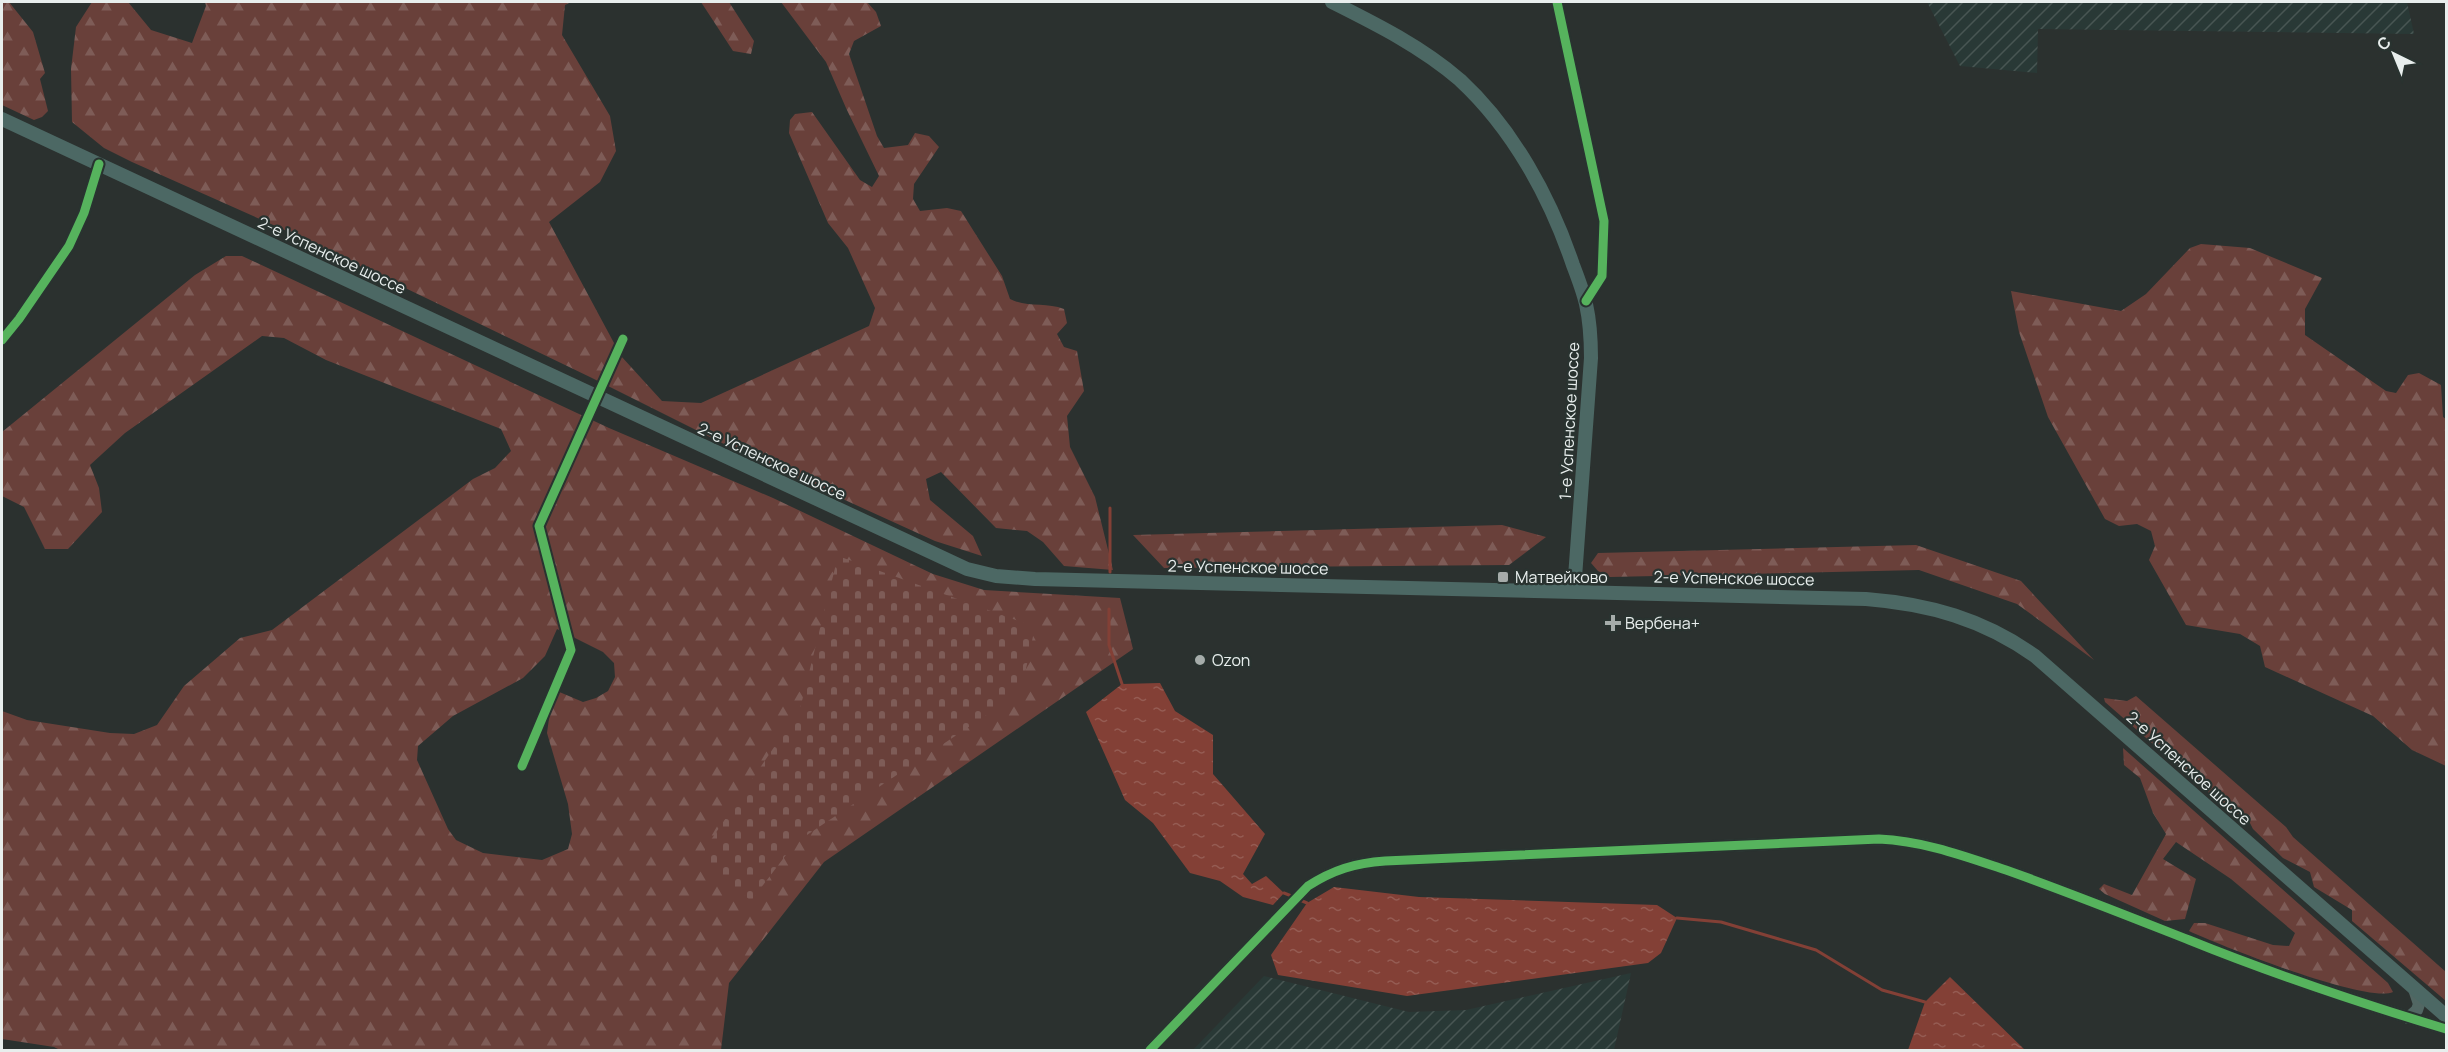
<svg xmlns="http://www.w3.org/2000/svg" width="2448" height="1052" viewBox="0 0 2448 1052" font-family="Manrope,sans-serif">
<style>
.industrial{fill:url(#industrial-furrows)}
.forest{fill:url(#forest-firs);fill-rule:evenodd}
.cemetery{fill:url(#cemetery-stones)}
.water{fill:url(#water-ripples)}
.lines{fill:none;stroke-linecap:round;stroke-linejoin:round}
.stream{stroke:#834036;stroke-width:3}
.minor{stroke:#526763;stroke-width:9}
.tertiary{stroke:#526763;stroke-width:12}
.secondary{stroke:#4c6864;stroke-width:14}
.cycleway-casing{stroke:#293330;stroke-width:13}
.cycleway{stroke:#56b35d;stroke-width:9}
.poi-dot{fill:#a6acaa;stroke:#293330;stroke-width:2}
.labels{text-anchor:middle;stroke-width:4.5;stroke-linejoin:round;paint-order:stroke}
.street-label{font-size:16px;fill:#e8eeed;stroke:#293330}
.poi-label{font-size:16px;fill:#e8eeed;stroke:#293330;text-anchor:start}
</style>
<defs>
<pattern id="industrial-furrows" width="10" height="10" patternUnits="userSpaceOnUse" patternTransform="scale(1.5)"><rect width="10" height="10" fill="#293936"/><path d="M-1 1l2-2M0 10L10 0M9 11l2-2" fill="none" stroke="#485653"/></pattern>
<pattern id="forest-firs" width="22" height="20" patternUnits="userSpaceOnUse" patternTransform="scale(1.5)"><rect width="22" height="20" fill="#69403a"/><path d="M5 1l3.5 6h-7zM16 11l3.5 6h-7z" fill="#7e5c57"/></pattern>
<pattern id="cemetery-stones" width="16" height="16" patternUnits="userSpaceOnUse" patternTransform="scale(1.5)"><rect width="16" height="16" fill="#69403a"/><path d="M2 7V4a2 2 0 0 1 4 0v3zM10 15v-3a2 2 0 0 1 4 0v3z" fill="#7e5c57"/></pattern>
<pattern id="water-ripples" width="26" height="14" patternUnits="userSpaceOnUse" patternTransform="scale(1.5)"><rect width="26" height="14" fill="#834036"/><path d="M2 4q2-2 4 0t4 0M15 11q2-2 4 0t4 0" fill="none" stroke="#955c53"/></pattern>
</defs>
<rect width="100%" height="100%" fill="#2b312f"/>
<path class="industrial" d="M1927 2H2407L2414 34 2038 29 2037 73 1960 66Z
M1631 973 1614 1050H1193L1264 976 1409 1012 1466 1010Z"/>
<path class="forest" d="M2 2H9L33 32 45 73 40 79 48 111 42 117 34 120 2 105Z
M92 2H128L151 30 192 43 206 6 205 2H571L565 5 562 35 610 116 616 151 600 182 549 222 621 356 662 401 701 403 869 326 875 308 848 248 828 223 789 133 790 120 795 114 812 112 860 180 872 187 879 176 846 108 826 62 781 2H867L876 12 881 26 854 41 849 54 877 136 884 148 908 145 915 133 929 136 939 147 914 184 913 199 920 211 947 208 961 211 1002 276 1010 299C1027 308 1046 302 1064 309L1067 323 1057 334 1064 347 1077 351 1084 391 1067 416 1070 447 1095 497 1113 570 1064 566 1043 542 1027 531 996 528 941 472 926 479 930 500 973 536 982 556 935 541 746 455 592 378 289 232 132 162 104 148 72 122 71 69 76 27Z
M701 2H729L754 41 751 54 733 51Z
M2201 244 2250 248 2322 278 2305 309V335L2386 391 2396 393 2408 375 2419 373 2441 385 2443 417 2446 419V766L2412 750 2373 716 2265 667 2260 646 2240 634 2186 625 2149 560 2155 546 2151 531 2137 524 2119 526 2105 519 2048 417 2019 332 2011 291 2121 311 2146 294 2190 248Z
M226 256H242L609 428 773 498 933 574 984 590 1120 598 1133 649 824 862 729 983 721 1050H60L54 1047 2 1039V711L27 720 110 733 134 734 157 725 184 686 240 638 272 630 473 479 495 468 511 451 501 429 326 360 284 338 262 336 125 433 90 465 99 488 102 512 68 549H45L24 507 2 496V432L195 275ZM557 629 603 652 614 663 615 677 608 691 596 698 583 702 557 691 551 704 547 733 568 804 572 834 568 849 542 860 483 853 456 840 448 829 417 760 418 746 453 716 523 678 545 656Z
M1502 525 1546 537 1509 565 1164 568 1133 535Z
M1916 545 2021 581 2094 660 2017 604 1919 570 1610 577 1598 571 1591 563 1598 553Z
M2136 696 2286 827 2293 837 2446 972V1001L2352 921V910L2314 887 2310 872 2283 858 2253 829 2248 819 2225 807 2105 702 2104 698 2127 701Z
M2123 748 2388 983 2393 992C2367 1004 2219 945 2189 931L2194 923H2205L2273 945 2289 946 2295 933 2231 879 2176 842 2163 859 2196 879 2185 919 2165 921 2105 894 2099 889 2104 884 2132 895 2166 834 2153 813 2140 778 2124 765Z"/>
<path class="cemetery" d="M838 556 1035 627 1021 692 795 843 751 901 700 856 800 709Z"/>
<path class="water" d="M1160 683 1175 711 1213 735V774L1265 834 1243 874 1252 884 1266 876 1284 893 1273 905 1243 897 1220 881 1190 873 1153 823 1125 800 1086 712 1122 684Z
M1334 887 1419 897 1657 905 1677 918 1661 953 1648 963 1407 996 1278 975 1271 955 1307 903Z
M1950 977 2025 1050H1908L1925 1002Z"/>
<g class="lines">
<path class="stream" d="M1110 572V508
M1109 609V645L1122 684
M1284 893 1294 897
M1300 900 1307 903
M1677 918 1721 922 1816 950 1882 990 1925 1002"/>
<path class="minor" d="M1557 2 1604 221 1602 276 1586 301
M2 340 19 319 69 246 84 213 99 164
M522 766 571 650 539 526 623 339"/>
<path class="tertiary" d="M2408 1018 2417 1010 2419 1004 2414 989
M1150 1050 1308 886C1333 870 1355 863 1385 861L1879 839C1924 841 1964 856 2006 870 2068 892 2128 916 2189 940 2273 974 2360 1003 2446 1029"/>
<path class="secondary" d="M1332 2C1376 24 1422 47 1460 80 1513 129 1550 197 1573 265 1578 278 1583 291 1586 304 1590 322 1591 340 1591 358L1574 591
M2 119 967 569 996 576 1035 579 1866 599C1929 604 1983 619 2035 656L2446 1016"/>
<defs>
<path id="cycleway" d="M1557 2 1604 221 1602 276 1586 301
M2 340 19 319 69 246 84 213 99 164
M522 766 571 650 539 526 623 339
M1150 1050 1308 886C1333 870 1355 863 1385 861L1879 839C1924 841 1964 856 2006 870 2068 892 2128 916 2189 940 2273 974 2360 1003 2446 1029"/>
</defs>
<use href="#cycleway" class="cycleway-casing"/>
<use href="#cycleway" class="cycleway"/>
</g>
<g class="poi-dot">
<rect x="1497" y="571" width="12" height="12" rx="3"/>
<path d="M1610 614h6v6h6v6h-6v6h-6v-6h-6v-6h6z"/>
<circle cx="1200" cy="660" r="6"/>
</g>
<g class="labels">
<g class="street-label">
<text transform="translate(332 255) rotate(25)" y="6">2-е Успенское шоссе</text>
<text transform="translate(1569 421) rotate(-87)" y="6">1-е Успенское шоссе</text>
<text transform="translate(772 461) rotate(25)" y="6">2-е Успенское шоссе</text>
<text transform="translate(1248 567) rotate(1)" y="6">2-е Успенское шоссе</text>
<text transform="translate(1734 578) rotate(1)" y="6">2-е Успенское шоссе</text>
<text transform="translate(2189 768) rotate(42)" y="6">2-е Успенское шоссе</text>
</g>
<g class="poi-label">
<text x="1515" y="583">Матвейково</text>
<text x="1625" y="629">Вербена+</text>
<text x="1212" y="666">Ozon</text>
</g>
</g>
<rect width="2448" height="1052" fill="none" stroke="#e8eeed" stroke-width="6"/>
<g transform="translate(2394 54) rotate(317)" stroke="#293330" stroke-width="4.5" paint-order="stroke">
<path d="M0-4.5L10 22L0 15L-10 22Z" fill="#e8eeed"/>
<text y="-9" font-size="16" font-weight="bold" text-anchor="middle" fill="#e8eeed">С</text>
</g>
</svg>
